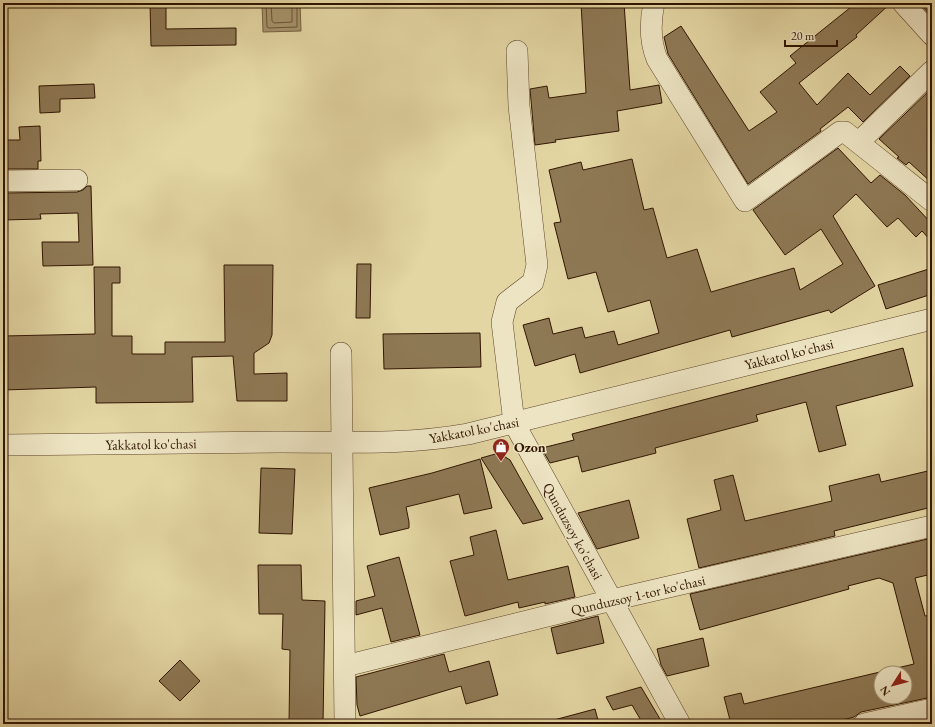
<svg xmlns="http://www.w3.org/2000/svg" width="935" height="727" viewBox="0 0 935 727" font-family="'EB Garamond',serif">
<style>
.water{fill:#a6946c;stroke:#776141}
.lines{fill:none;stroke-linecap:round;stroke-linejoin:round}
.shore{stroke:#6c5436;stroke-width:1}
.building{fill:#8e7955;stroke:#311501;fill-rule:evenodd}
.minor-casing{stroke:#5e452a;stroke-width:22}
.minor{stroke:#ede4c3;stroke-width:21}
.labels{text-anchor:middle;stroke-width:3;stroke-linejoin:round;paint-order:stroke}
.street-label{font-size:14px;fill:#311501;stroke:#ede4c3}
.poi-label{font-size:14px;font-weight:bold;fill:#311501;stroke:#ede4c3;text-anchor:start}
</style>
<rect width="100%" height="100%" fill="#e3d6a3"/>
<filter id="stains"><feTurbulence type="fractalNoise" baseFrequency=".005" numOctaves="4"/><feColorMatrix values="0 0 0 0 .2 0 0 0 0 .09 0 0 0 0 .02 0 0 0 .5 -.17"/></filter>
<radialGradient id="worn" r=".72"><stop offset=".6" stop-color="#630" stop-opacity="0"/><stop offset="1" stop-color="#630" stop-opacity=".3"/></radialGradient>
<path class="water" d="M262 3H300L301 31 263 32Z"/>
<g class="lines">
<path class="shore" d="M266 3 267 27 269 28 297 27V3
M271 3 272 21 274 23 292 22V3"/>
</g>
<path class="building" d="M150 3H166V29L236 28V45L151 46Z
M581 3H624L630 90 659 85 662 103 617 111 619 131 555 140 556 142 535 145 530 89 547 86 549 98 586 93Z
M856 3H891L856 35 857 37 799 83 817 105 848 73 870 95 900 66 910 76 863 122 848 107 820 129 821 131 748 184 668 54 664 37 681 26 749 131 777 112 760 92 796 63 790 56Z
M919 3H932V17Z
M94 84 95 98 60 99V112L40 113 39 86Z
M932 88V183L909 162 906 165 897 158 899 157 879 139Z
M40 126 41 161H38V169H7L6 140H20L19 127Z
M838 148 871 183 880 175 905 195 932 224V242L922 231 916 237 898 218 887 227 856 194 833 216 875 286 831 313 829 310 732 337 730 330 580 373 575 354 535 366 523 325 549 318 553 334 582 327 585 338 614 331 618 345 659 333 650 300 608 312 596 272 568 279 554 223 561 222 549 170 581 162 583 170 632 159 644 210 653 208 667 258 697 249 711 292 794 268 800 290 843 264 821 229 785 255 753 210Z
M87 186H91L93 265 43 266 42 242H79L78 213 40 214 41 219 3 220V193L77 192 83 190Z
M357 264H371L370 318H356Z
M224 265H273L272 335 269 343 254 353V374L287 373V401H237L233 356 192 357 193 402 96 403V387L3 390V336L95 334 94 267H120V283H112V336H132V354H165V342H225Z
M932 268V294L886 309 878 285Z
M480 333 481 367 384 369 383 334Z
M903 348 913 386 836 406 846 445 819 452 806 402 756 415 758 421 655 448 656 453 582 472 578 456 550 463 543 451 542 448 574 440 572 434Z
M499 453 510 460 543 519 523 524 481 458Z
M480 459 492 508 464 514 459 494 439 499 406 507 409 522V528L380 535 369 488 432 473Z
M261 468 295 469 292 534 259 533Z
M932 470V507L834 531 835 536 699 568 687 519 721 510 714 480 733 475 745 521 832 501 829 486 879 474 881 482Z
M629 500 639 538 597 549 578 513Z
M496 530 508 580 568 566 575 597 545 604V602L519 608 518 602 465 616 450 561 474 555 470 537Z
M932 538V574L915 578 925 616 932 615V697L861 712 854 717 827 724H731L724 697 741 693 744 704 914 664 893 583 879 578 848 586 849 589 700 630 690 594ZM881 673H905V697H881Z
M399 557 420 635 391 642 382 608 356 615V601L375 596 367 566Z
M258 565H301L302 600 325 601 323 724H289L290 650 282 649 283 614H259Z
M598 616 604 643 557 654 551 628Z
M703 638 709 666 667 676 661 665 657 649Z
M444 654 449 672 489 661 498 695 466 704 461 686 360 716 357 705 356 677Z
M180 660 200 681 180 701 159 681Z
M641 687 663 724H643L632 705 613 710 606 697Z
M595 709 599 724H555L554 720Z"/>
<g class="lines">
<defs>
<path id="minor" d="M654 3C650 22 650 42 657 59L745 201 840 132H845L932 201
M903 3 932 35
M517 51 519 106 537 265 533 282 507 302 502 322 514 423 680 724
M859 142 932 71
M3 181 77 180
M341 353 345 724
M3 445C96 444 189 443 281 442 344 442 407 445 468 434L932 319
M345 666 612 600 932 526
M864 724 932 709"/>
</defs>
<use href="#minor" class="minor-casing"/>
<use href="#minor" class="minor"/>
</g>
<defs>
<symbol id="shop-pin" viewBox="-11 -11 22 30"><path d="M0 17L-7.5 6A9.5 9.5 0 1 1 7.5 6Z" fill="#8f2418" stroke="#ede4c3"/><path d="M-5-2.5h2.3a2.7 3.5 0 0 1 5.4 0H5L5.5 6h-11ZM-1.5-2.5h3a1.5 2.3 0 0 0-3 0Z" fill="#fff"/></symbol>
</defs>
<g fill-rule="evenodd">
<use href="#shop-pin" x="491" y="437" width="20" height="27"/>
</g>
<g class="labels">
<g class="street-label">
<text transform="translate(789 354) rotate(-14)" y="5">Yakkatol ko'chasi</text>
<text transform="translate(474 430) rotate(-11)" y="5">Yakkatol ko'chasi</text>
<text transform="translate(151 444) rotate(-1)" y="5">Yakkatol ko'chasi</text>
<text transform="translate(573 531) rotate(61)" y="5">Qunduzsoy ko'chasi</text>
<text transform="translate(638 595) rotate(-13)" y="5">Qunduzsoy 1-tor ko'chasi</text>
</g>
<g class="poi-label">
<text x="514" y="452">Ozon</text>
</g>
</g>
<rect width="935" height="727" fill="none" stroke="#e3d6a3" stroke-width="16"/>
<rect x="4" y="4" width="927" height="719" fill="none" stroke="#311501" stroke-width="2"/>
<rect x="8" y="8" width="919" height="711" fill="none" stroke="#311501"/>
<g transform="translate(893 685) rotate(234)"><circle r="19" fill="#ede4c3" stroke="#a29175"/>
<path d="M0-3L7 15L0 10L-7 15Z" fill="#8f2418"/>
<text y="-6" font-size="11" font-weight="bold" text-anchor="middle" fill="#311501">N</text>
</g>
<path d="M785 40v6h52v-6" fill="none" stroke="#311501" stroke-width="2"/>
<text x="791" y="40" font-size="12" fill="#311501" stroke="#ede4c3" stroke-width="3" paint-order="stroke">20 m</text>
<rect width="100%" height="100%" filter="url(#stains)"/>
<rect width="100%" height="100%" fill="url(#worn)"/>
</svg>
